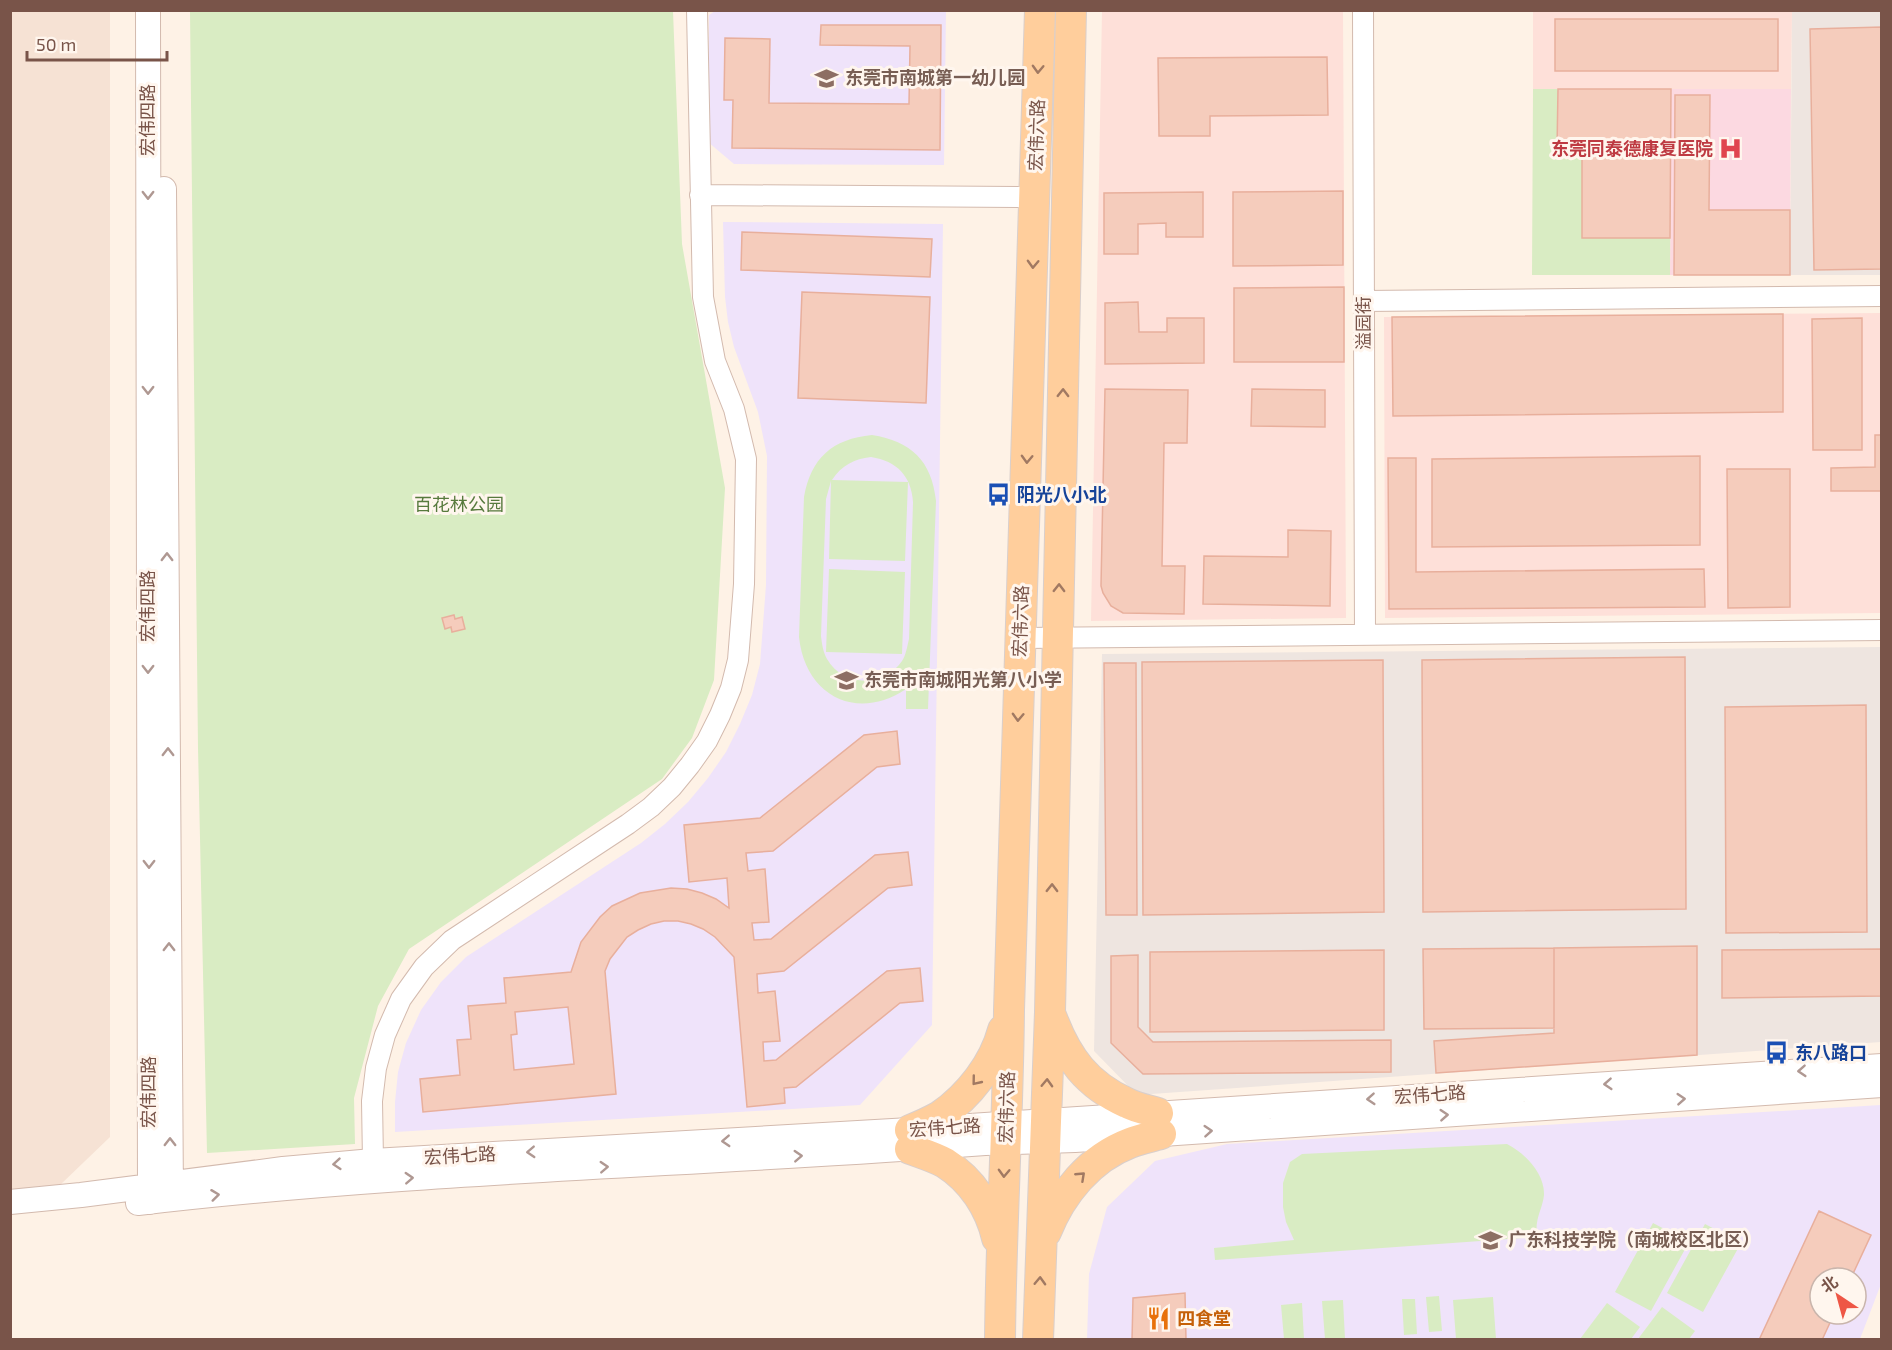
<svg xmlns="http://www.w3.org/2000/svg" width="1892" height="1350" viewBox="0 0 1892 1350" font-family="'Exo 2','Noto Sans SC',sans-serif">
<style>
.residential{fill:#f6e2d4}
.commercial{fill:#fee0d9}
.industrial{fill:#eee5e0}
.education{fill:#efe3fa;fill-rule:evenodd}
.medical{fill:#fcd9e1}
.green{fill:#d9ecc3;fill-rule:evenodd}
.building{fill:#f5ccbc;stroke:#e8af9c;stroke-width:1.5;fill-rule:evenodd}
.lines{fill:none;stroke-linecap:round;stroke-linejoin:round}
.minor-casing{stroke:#d3baae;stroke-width:22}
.tertiary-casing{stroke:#d3baae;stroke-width:26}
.primary-casing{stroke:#d9cfcc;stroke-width:32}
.minor{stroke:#fff;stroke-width:20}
.tertiary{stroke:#fff;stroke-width:24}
.primary{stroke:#ffce9c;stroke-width:30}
.oneway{stroke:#a17962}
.oneway2{stroke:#af9892}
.labels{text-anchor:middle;stroke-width:6;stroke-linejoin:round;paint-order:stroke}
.education-label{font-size:18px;font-weight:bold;fill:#785e54;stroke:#fff6ee;text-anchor:start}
.street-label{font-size:18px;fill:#795449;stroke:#fff6ee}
.health-label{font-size:18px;font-weight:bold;fill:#be3a42;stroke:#fff6ee;text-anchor:end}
.transit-label{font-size:18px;font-weight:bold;fill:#164399;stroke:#fff6ee;text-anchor:start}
.park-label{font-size:18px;fill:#577a3d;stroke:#fff6ee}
.food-label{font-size:18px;font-weight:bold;fill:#c56008;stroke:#fff6ee;text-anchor:start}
</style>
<rect width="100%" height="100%" fill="#fef2e6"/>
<path class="residential" d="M11 11H110V1137L60 1185 11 1190Z"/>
<path class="commercial" d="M1102 11H1343L1346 618 1091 621Z
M1533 11H1792L1791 89H1533Z
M1881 313V613L1385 618 1384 317Z"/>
<path class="industrial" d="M1792 11H1881V275H1790Z
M1881 647V1042L1137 1095 1094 1051 1102 654Z"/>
<path class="education" d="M715 11H946L944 165 734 164 708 142 709 15Z
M723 222 943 224 932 1025 860 1105 395 1132V1102L398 1072 406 1043 421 1010 441 982 466 957 641 843 665 824 688 802 708 778 726 752 740 724 752 695 760 664 766 585 767 456 758 412 734 347 728 322 725 297Z
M1881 1105V1284L1860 1339 1087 1340 1089 1274 1107 1207 1155 1161 1227 1144ZM1820 1278H1856V1314H1820Z"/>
<path class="medical" d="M1671 89H1791L1790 275H1670Z"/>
<path class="green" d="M190 11H673L682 244 725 488 714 680 692 738 662 779 409 949 378 1006 354 1098 355 1144 207 1153 198 748Z
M1533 89H1671L1670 275H1532Z
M872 435C911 441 932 461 936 501L928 709H906V689C857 722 805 696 799 637L804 497C811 458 832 439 872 435ZM871 457C897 461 911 476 913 502L909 639C907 647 906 655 902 661 884 688 843 687 827 659 823 652 822 644 821 636L826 499 831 481 829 559 905 561 908 482 832 480C842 465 854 459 871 457Z
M829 569 905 572 902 654 826 652Z
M1507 1144C1525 1153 1545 1174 1544 1195 1543 1205 1538 1214 1537 1223 1536 1227 1537 1233 1538 1237L1215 1260 1214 1248 1294 1240 1286 1222 1283 1207V1183L1290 1162 1302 1154Z
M1653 1223 1689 1242 1651 1311 1615 1292Z
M1705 1224 1741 1243 1703 1312 1667 1293Z
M1439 1296 1442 1331 1429 1332 1426 1297Z
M1493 1297 1496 1339H1456L1453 1300Z
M1402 1299H1415L1417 1334 1404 1335Z
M1343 1300 1345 1339H1325L1322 1301Z
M1302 1303 1304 1339H1284L1281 1305Z
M1607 1303 1640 1327 1631 1339H1580Z
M1662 1307 1695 1331 1689 1339H1638Z"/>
<path class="building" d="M1555 19H1778V71H1555Z
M821 25H941L940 150 732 148 733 100H724L725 38 770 39 769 103 909 104 910 46 820 45Z
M1882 27V269L1814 270 1810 29Z
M1327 57 1328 115 1210 116V136H1159L1158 58Z
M1558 89H1671L1670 238H1582V149H1557Z
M1675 95H1710L1709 210H1790V275H1674Z
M1343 191V265L1233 266V192Z
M1203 192V237H1166V223L1138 224V254H1104V193Z
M742 232 932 239 930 277 741 270Z
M1344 287V362H1234V288Z
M802 292 930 297 926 403 798 398Z
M1138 302 1139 332H1167V318H1204V363L1105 364V303Z
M1783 314V412L1393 416 1392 317Z
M1862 318V450H1813L1812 319Z
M1105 389 1188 390 1187 443H1164L1162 566H1185L1184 614 1123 613 1111 606 1103 593 1101 586Z
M1252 389 1325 390V427L1251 426Z
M1875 435H1882V491H1831V468L1875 467Z
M1700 456V545L1432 547V459Z
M1388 458H1416V572L1704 569 1705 607 1389 609Z
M1727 469H1790V607L1728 608Z
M1288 530 1331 531 1330 606 1203 604 1204 556 1288 557Z
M454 615 455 619 462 617 465 629 452 632 451 627 445 629 442 618Z
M1685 657 1686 909 1423 912 1422 660Z
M1383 660 1384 912 1143 915 1142 662Z
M1104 663H1136L1137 915H1106Z
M1866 705 1867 932 1726 933 1725 707Z
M897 731 900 764 877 767 773 851 746 853 748 871 765 869 769 922 752 923 754 940 771 939 875 855 908 852 912 885 888 888 784 971 757 974 758 993 775 991 780 1041 763 1042 764 1061 776 1060 887 971 920 968 923 1001 900 1003 796 1087 784 1088 785 1103 747 1107 734 957 715 937 703 929 691 924 678 921H664L651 924 638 930 627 937 610 959 605 971 616 1094 423 1112 420 1079 460 1075 457 1040 471 1039 468 1006 506 1003 504 978 571 972 581 942 600 917 612 906 640 893 671 888 687 889 702 893 716 899 729 908 727 878 689 882 684 825 760 818 864 735ZM568 1007 574 1064 514 1070 511 1035 517 1034 515 1012Z
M1697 946V1055L1436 1073 1434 1041 1554 1033V948Z
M1554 948V1028L1424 1029 1423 949Z
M1882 949V996L1722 998V950Z
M1384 950V1030L1150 1032V952Z
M1138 955V1027L1153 1042 1391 1040V1072L1143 1074 1111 1043V956Z
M1819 1211 1871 1235 1851 1278H1820V1314H1834L1822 1340H1759Z
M1185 1293 1186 1340H1132L1133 1298Z"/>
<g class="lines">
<defs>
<path id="minor" d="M1363 10 1365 635
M700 195 1035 197
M1364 301 1882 296
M1021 638 1882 630
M373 1161 372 1101 376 1068 385 1035 401 999 424 967 452 940 628 824 651 807 672 787 690 765 707 741 720 715 731 688 738 660 744 584 746 459 734 409 715 361 703 297 697 10"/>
<path id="tertiary" d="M148 10 150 1202
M164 189 171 1198
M10 1202 81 1195 283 1169 373 1161 910 1130 1882 1066
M138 1203C419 1170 703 1165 985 1143L1075 1140 1882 1085"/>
<path id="primary" d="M1052 1018C1067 1058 1087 1085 1127 1103 1136 1108 1148 1110 1158 1113
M910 1130C920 1126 931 1121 940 1116 969 1096 994 1064 1003 1030
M910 1149C921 1153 934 1157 945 1163 972 1180 990 1208 997 1238
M1046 1232C1061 1194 1090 1158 1130 1143 1140 1139 1151 1137 1161 1134
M1000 1340C1001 1230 1008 1120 1009 1010L1040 10
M1038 1340 1050 1012 1071 10"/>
</defs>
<use href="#minor" class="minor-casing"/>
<use href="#tertiary" class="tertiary-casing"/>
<use href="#primary" class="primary-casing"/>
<use href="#minor" class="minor"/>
<use href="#tertiary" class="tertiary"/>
<use href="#primary" class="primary"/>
</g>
<defs><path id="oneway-chevron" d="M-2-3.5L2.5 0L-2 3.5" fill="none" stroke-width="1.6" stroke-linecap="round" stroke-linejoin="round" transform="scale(1.5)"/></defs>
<g class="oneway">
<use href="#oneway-chevron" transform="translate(1038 69) rotate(92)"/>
<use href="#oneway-chevron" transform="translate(1033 264) rotate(92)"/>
<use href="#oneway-chevron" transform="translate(1063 393) rotate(-89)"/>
<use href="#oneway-chevron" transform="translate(1027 459) rotate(92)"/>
<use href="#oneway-chevron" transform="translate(1059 588) rotate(-89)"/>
<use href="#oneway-chevron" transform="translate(1018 717) rotate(92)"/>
<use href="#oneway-chevron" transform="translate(1052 888) rotate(-89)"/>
<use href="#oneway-chevron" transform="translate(976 1081) rotate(129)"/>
<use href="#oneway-chevron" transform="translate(1047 1083) rotate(-88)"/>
<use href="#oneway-chevron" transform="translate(1004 1173) rotate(92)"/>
<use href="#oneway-chevron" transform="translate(1081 1176) rotate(-43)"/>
<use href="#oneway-chevron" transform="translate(1040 1281) rotate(-88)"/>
</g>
<g class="oneway2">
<use href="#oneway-chevron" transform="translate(148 195) rotate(90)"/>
<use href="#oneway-chevron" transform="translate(148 390) rotate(90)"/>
<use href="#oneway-chevron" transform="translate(167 557) rotate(-90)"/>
<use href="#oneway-chevron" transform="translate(148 669) rotate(90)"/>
<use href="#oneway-chevron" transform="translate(168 752) rotate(-90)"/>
<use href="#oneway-chevron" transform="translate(149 864) rotate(90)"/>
<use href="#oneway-chevron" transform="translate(169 947) rotate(-90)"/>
<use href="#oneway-chevron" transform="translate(1802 1071) rotate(176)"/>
<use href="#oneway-chevron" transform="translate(1608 1084) rotate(176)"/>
<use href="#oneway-chevron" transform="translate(1371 1099) rotate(176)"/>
<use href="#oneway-chevron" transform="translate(1681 1099) rotate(-4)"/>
<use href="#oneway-chevron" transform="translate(1444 1115) rotate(-4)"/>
<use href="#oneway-chevron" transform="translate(1208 1131) rotate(-4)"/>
<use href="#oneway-chevron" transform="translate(726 1141) rotate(177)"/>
<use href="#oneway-chevron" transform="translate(170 1142) rotate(-90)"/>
<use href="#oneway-chevron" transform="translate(531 1152) rotate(177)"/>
<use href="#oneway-chevron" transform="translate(798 1156) rotate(-3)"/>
<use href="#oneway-chevron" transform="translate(337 1164) rotate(175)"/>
<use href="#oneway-chevron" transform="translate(604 1167) rotate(-3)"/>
<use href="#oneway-chevron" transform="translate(409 1178) rotate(-3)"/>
<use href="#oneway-chevron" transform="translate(215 1195) rotate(-7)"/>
</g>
<defs>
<symbol id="school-bare" viewBox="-9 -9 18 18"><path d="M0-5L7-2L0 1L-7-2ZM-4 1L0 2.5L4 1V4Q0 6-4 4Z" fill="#8d6e63" stroke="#fff6ee" stroke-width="2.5" paint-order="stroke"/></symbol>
<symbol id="hospital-bare" viewBox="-9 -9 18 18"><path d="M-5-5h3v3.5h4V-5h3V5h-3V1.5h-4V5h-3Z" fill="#e0444e" stroke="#fff6ee" stroke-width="2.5" paint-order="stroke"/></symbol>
<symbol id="bus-bare" viewBox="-9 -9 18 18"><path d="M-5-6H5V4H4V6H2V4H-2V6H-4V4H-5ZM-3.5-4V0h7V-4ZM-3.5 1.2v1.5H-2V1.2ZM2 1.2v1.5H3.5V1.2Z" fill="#1a4fb4" stroke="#fff6ee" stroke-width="2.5" paint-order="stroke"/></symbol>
<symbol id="university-bare" viewBox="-9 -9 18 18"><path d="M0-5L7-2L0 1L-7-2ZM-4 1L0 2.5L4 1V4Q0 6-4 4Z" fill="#8d6e63" stroke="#fff6ee" stroke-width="2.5" paint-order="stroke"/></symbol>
<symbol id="restaurant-bare" viewBox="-9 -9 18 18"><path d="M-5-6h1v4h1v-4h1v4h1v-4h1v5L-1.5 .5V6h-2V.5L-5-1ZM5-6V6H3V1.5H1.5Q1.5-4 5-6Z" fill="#e8710a" stroke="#fff6ee" stroke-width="2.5" paint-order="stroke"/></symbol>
</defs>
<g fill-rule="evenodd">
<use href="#school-bare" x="810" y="62" width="33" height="33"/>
<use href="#hospital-bare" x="1714" y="132" width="33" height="33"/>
<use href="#bus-bare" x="982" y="478" width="33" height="33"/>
<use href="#school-bare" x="830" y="664" width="33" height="33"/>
<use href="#bus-bare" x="1760" y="1036" width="33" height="33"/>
<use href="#university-bare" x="1474" y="1224" width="33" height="33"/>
<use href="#restaurant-bare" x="1142" y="1302" width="33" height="33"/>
</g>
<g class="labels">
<g class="education-label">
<text x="845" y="84">东莞市南城第一幼儿园</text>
<text x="864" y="686">东莞市南城阳光第八小学</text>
<text x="1508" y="1246">广东科技学院（南城校区北区）</text>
</g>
<g class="street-label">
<text transform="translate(148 120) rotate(-90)" y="6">宏伟四路</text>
<text transform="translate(1037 135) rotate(-88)" y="6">宏伟六路</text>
<text transform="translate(1364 323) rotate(-90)" y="6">溢园街</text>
<text transform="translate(148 606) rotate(-90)" y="6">宏伟四路</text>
<text transform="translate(1021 621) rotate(-88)" y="6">宏伟六路</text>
<text transform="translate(149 1092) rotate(-90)" y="6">宏伟四路</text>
<text transform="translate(1430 1095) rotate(-4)" y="6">宏伟七路</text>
<text transform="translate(1007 1107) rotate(-88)" y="6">宏伟六路</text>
<text transform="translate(945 1128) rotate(-4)" y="6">宏伟七路</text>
<text transform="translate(460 1156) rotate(-3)" y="6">宏伟七路</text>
</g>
<g class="health-label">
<text x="1713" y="155">东莞同泰德康复医院</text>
</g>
<g class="transit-label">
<text x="1017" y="501">阳光八小北</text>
<text x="1795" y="1059">东八路口</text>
</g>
<g class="park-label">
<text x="459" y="511">百花林公园</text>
</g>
<g class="food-label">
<text x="1177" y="1325">四食堂</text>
</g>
</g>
<rect width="1892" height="1350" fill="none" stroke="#795449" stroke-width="24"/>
<g transform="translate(1838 1296) rotate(324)"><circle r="28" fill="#fff6ee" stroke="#c9b5ac" stroke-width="1.5"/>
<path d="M0-4.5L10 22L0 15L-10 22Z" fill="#ee5645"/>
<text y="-9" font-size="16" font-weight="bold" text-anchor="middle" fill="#795449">北</text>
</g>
<path d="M27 51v9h140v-9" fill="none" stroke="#795449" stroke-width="3"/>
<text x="36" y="51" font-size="18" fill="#795449" stroke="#fff6ee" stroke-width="4.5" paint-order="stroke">50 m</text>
</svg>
